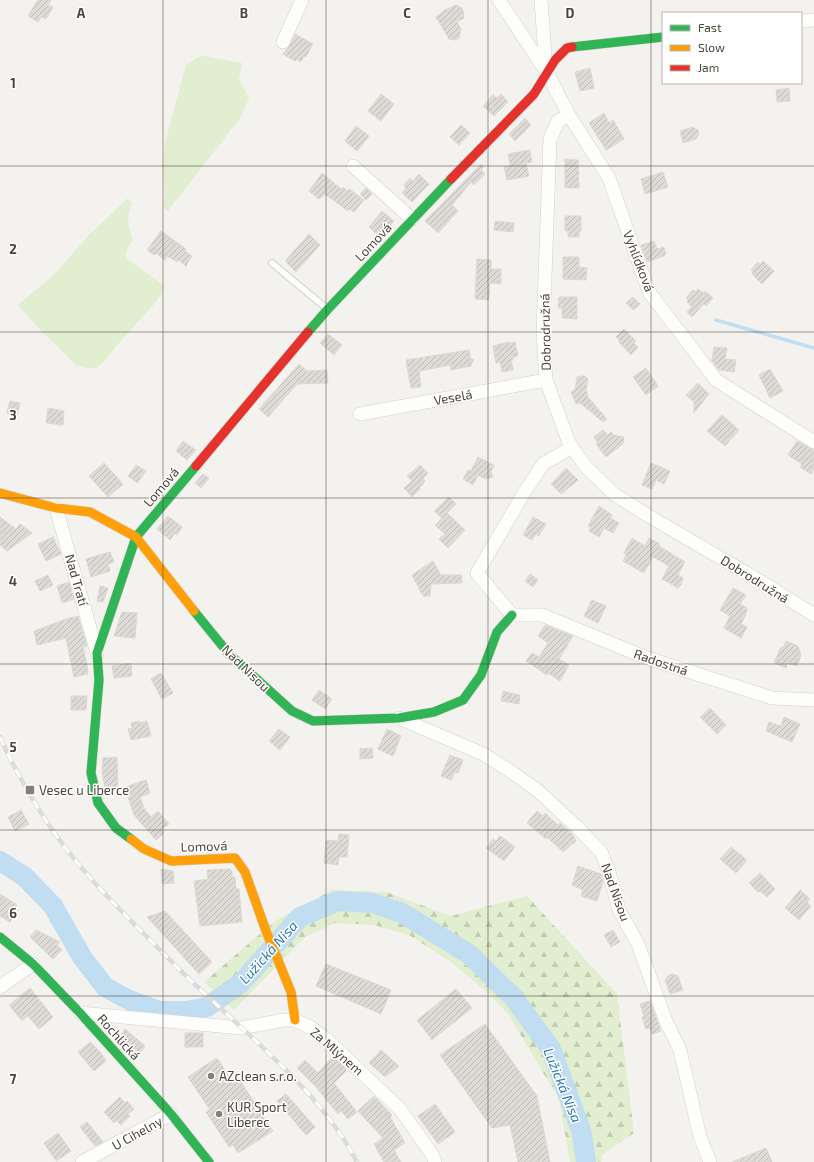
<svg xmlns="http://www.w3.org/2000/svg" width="814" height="1162" font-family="'Exo 2',sans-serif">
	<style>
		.green { fill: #e1eecf }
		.forest { fill: url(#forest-firs) }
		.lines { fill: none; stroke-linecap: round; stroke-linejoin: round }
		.stream { stroke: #c0ddf1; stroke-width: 3.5 }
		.river { stroke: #c0ddf1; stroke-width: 20 }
		.building { fill: url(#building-hatch); stroke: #dcd9d4 }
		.lane-casing { stroke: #d2d0cb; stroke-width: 8 }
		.street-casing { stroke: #d2d0cb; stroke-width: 14 }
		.fast-casing { stroke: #d3cfc5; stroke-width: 10 }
		.slow-casing { stroke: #d3cfc5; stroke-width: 10 }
		.jam-casing { stroke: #d3cfc5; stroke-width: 10 }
		.lane { stroke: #fdfdfc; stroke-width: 6 }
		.street { stroke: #fdfdfc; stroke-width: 13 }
		.fast { stroke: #30b455; stroke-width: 9 }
		.slow { stroke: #ff9f0a; stroke-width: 9 }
		.jam { stroke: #e5322d; stroke-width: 9 }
		.rail-casing { stroke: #dbdbda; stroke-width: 4.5 }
		.rail { stroke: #fff; stroke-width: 3; stroke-dasharray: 9; stroke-linecap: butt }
		.grid { fill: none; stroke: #4b4439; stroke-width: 1; stroke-opacity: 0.55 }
		.poi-dot { fill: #868178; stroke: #fff; stroke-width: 1.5 }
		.labels { text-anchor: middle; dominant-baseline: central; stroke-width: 3; stroke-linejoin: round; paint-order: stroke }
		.street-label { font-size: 13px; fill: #4b4439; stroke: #fff }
		.poi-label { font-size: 13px; fill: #4b4439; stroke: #fff; text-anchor: start }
		.water-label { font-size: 14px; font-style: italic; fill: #2e7ab2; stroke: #fff }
		.grid-label { font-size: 13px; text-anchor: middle; font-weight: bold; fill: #4b4439; stroke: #fff; stroke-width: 3; stroke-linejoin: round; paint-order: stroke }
	</style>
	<defs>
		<pattern id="forest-firs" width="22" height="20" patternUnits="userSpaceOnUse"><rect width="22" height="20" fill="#e1eecf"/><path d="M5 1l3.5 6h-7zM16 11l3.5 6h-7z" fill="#c3cdb2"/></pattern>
		<pattern id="building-hatch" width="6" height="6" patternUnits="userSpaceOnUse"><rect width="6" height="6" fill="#dedbd6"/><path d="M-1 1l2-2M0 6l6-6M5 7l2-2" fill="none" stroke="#c0bdb8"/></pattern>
	</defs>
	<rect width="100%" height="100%" fill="#f4f2ee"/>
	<path class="green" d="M204,56L242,63L239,80L249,97V98L241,117L168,211L163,206L165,199L163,167L165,143L186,65L198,57Z
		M128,198L132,203C126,218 128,226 133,240L128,247L125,258L154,278L164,286L161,295L155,303L117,345L108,357L98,367L88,369L76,365L37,327L18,305L53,276L89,235Z"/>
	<path class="forest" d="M332,890L386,892L451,916L527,896L617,994L634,1133L602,1155L601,1162H570L559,1099L508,1014L489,994L451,962L409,935L374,925L335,923L305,937L234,1010L204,982L275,921Z"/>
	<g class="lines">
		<path class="stream" d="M716,320L814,348"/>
		<path class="river" d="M0,861L25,877L53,906L82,957L105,987L129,1000L159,1011H187L207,1007L241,983L300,917L338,901L373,903L402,913L469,954L513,997L551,1049L581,1130L586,1162"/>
	</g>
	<path class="building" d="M38,0H51L48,5L53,7L46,19L41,17L38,22L28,16Z
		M456,5L462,8L463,11L464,18L457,22L461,29L459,38L455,40L449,39L436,17L445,10Z
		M295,34L313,44L306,57L304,56L301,62L296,59L295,61L283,54L290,45Z
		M590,68L594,88L580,91L575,72Z
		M789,88L790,101L777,102L776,90Z
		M381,94L394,104L381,121L368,111Z
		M501,94L508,102L494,116L483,106L493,95L497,98Z
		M604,113L609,123L613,120L624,139L606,150L589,123Z
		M525,118L531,125L515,141L509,134Z
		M461,125L470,133L459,145L450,137Z
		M356,126L369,136L357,151L345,141Z
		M693,127L698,130L699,134L696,139L683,143L680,131Z
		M530,150L532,162L526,163L529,176L507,180L504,167L510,166L508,154Z
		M565,159L578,160L579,188H565Z
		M481,164L484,167L481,170L485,174L474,185L471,182L452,205L458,211L438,233L425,221Z
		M663,172L668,187L645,194L641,179Z
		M322,173L341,189L343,187L347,191L349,189L364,200L354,212L349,209L348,211L325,194L319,199L309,191Z
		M419,174L429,184L412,202L402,193L406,188L404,185L410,178L413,181Z
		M366,188L372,194L366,200L360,194Z
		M382,211L394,221L380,237L369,227Z
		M565,216H581V231H579V237H568V231H565Z
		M495,221L514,223L513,232L494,230Z
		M161,231L186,249L185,251L192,256L186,266L178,260L177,262L167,256L165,260L156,253L154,255L147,250Z
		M309,234L320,245L296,272L285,261Z
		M654,241L657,249L664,247L666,255L647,262L641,245Z
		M563,257H579V267L587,268L586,280L563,279Z
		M477,259L491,260V269H501V284L490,283L489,300L475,299Z
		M763,261L774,271L762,284L752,274L753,272L751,270L758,262L760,265Z
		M698,289L703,293L705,291L713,298L706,306L704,304L692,317L687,312L692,306L687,302L688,300L686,298L693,290L696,292Z
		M559,297H577V319L562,318V308H558Z
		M633,297L640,304L633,310L626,303Z
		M624,329L636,341L634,343L638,347L631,355L619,342L620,341L616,337Z
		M328,334L342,345L334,355L320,343Z
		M508,342V343L515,342L518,356L513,357V360H511L513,370L502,372L500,362L496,363L493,346Z
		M714,347L727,348L725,359L736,360L734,372L719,370L712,361Z
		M469,350L470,358L474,360L471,364V366L451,370V365L419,371L421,387L411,388L406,360Z
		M299,364L307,371L327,370L328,383L297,384L268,417L259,409Z
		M646,368L658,386L646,395L633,377Z
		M770,369L783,391L770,398L759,375Z
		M581,376H585L588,379L586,390L588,397L607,419L603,422L580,403L576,404L571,392L575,390L577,377Z
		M698,383L709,394L694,413V402L686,395Z
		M10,401L20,403L17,415L7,413Z
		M48,408L64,411L63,425L46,423Z
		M722,415L739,430L725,446L707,431Z
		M603,430L608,435L611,432L614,435L624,437L623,444L606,457L596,444L598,443L594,437Z
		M183,441L196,450L187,460L176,451Z
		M797,441L814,450V469L811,474L800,467L802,464L788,455Z
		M478,457L494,465L491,472L493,477L485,479L478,475L473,485L463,479L468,470L471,471Z
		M104,463L123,484L108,497L89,476Z
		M651,463L670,471L664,484L656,480L652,489L642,485Z
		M136,465L146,471L137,483L128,476Z
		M420,465L428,473L423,478L425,481L419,488L420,489L412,497L404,488L412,481L407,476Z
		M566,468L578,480L561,494L551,484Z
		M203,474L209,478L201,488L195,483Z
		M449,497L456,504L447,513L465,530L448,548L439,539L445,534L435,525L442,518L434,511Z
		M599,506L612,515L610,518L619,523L613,533L604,528L599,537L589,531L591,527L588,526Z
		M168,516L182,527L177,535L175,533L170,540L157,529Z
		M0,517L16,529L20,524L32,533L7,551L0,545Z
		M533,517L546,524L539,536L536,534L532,540L523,535Z
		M53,537L61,554L46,561L38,544Z
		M632,538L645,546L649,538L660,544L659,546L685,562L678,575L683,578L681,585L678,588L662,579L669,566L653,557L644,573L623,561L626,555L624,553Z
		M110,552L114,562L108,564L110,571L91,577L86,559Z
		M433,561L441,575H461L462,583L431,584L430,596H423L412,575Z
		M530,574L538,580L533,587L525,581Z
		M48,575L53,585L40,591L35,581Z
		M69,582L74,599L62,603L57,586Z
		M100,586L108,588L103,602L97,601Z
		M733,588L746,595L740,604L747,608L746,614L741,624L747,627L741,638L724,628L730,616L720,610Z
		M592,600L606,606L598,623L584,616Z
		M122,612L137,613L135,638L114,636Z
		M78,616L87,646L83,647L87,664L88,674L74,677L66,638L37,645L34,631L66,619Z
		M545,625L573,636L559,659L569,665L560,681L548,673L547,675L526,661L532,653L539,657L548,643L538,636Z
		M786,641L798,646L801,655L797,666L787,663L786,668L774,663L781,647L783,648Z
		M131,663L132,676L114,678L112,666Z
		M161,673L173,693L162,699L151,679Z
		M319,690L332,699L325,709L312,700Z
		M503,691L520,695L519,704L501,701Z
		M71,696H87L86,710H71Z
		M710,708L726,725L717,734L700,717Z
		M784,717L800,724L792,742L766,731L769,722L781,726Z
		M139,721L140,723L147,721L151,736L131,740L128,729L132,728L131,723Z
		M279,729L290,737L280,750L269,741Z
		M387,729L401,736L393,756L378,749Z
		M372,748L373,758L360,759V749Z
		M450,755L463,760L458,773L455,772L451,780L441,776Z
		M117,757L118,788H105L102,772L103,758Z
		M146,780L150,793L140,797L144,808L151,817L158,811L169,824L161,830L164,833L156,840L134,815L125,787Z
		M21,810L29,824L15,831L8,817Z
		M537,811L543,816L545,813L558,825L560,823L573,835L576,841L563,852L547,837L546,839L527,823Z
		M339,834L349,835L347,857H339L338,865L324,863L326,840L338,841Z
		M500,836L515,847L504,861L486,848L493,839L496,841Z
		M731,847L747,860L736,873L720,859Z
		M578,866L601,874L603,882L597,901L581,896L583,890L572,885Z
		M161,869L173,871L174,883L162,884Z
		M230,869L232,872V877H235L236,889H239L242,922L200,926L194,881L208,879L207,870Z
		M760,873L775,889L767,897L760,891L758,892L749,883Z
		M800,890L810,899L807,902L811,906L799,920L785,908Z
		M0,894L17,905L15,908L18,910L10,922L0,916Z
		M165,911L212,962L199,974L147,917Z
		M36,930L60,942L57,945L62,950L53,959L30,937Z
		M613,930L620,942L611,947L604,935Z
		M326,964L391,990L381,1014L316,986Z
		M672,974L678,976L683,990L670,994L665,980L669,975Z
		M30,988L53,1017L39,1029L28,1016L22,1021L9,1005Z
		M456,989L472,1008L432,1040L417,1020Z
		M650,1001L661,1031L652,1034L650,1028L646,1029L642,1017L644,1016L640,1004Z
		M485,1024L537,1096L550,1162H518L510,1125L492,1128L440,1055Z
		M125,1029L145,1046L139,1054L119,1037Z
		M185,1033H203V1047H185Z
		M90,1042L101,1053L106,1061L94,1071L78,1052Z
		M381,1050L399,1066L385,1077L369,1063Z
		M333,1056L347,1070L334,1083L357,1112L348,1119L341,1111L338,1114L316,1087L297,1068L305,1060L318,1073Z
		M215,1059H218L233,1083L239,1079L273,1131L238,1153L233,1145L229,1147L206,1112L210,1110L188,1077Z
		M286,1094L315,1127L306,1135L277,1101Z
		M374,1096L392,1115L390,1117L405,1143L394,1150L401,1162H384L374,1144L383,1138L358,1111Z
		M120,1097L125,1103L127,1101L134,1109L128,1114L130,1116L121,1125L116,1120L114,1123L104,1112Z
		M435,1104L455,1132L438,1144L418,1116Z
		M87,1122L103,1142L95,1146L80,1127Z
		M58,1133L71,1151L56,1161L44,1143Z
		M766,1148L772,1162H732Z"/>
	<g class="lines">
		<g class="lane-casing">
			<path id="lane" d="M272,263L326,308"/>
		</g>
		<g class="street-casing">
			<path id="street" d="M499,0L547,73L569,115L609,178L649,292L716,380L814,442
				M541,0L546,70
				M801,21L814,20
				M283,42L302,0
				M569,115L558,121L550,139L543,332L546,380L569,443L586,467L614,494L647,515L760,581L814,615
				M353,166L412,219
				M360,414L546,380
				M572,447L543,464L524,493L477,573L512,615H542L647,658L772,698L814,700
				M56,508L97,653
				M399,718L483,754L510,771L537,790L576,826L601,852L608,869L619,910L638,944L665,1019L680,1050L700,1137L710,1162
				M0,987L33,964
				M80,1013L241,1028L284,1020H295L310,1027L325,1038L400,1109L433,1156L435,1162
				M82,1162L171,1114"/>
		</g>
		<g class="fast-casing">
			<path id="fast" d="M572,47L663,37
				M308,332L328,309L451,179
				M194,611L229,654L292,711L313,721L399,718L434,712L463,700L481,675L497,632L512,615
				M131,839L116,828L98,803L91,773L99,680L97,653L136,537L196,466
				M0,937L33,964L80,1013L171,1114L209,1162"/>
		</g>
		<g class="slow-casing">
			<path id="slow" d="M0,493L56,508L90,512L136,537L194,611
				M131,839L144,849L171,861L235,858L245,872L266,931L291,992L295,1020"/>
		</g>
		<g class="jam-casing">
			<path id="jam" d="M451,179L534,94L555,60L567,48L572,47
				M196,466L308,332"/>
		</g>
		<use href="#lane" class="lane"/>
		<use href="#street" class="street"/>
		<use href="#fast" class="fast"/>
		<use href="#slow" class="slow"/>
		<use href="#jam" class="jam"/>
		<g class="rail-casing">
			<path id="rail" d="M0,737C13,766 28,793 45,819C74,864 112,902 150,940C171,961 192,983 215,1003C266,1051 324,1099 357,1162"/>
		</g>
		<use href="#rail" class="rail"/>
	</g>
	<path class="grid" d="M163,0V1162M326,0V1162M488,0V1162M651,0V1162M0,166H814M0,332H814M0,498H814M0,664H814M0,830H814M0,996H814"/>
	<g class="poi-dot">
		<rect x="25" y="785" width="10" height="10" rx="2"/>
		<circle cx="211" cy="1076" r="4"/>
		<circle cx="219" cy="1114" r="4"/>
	</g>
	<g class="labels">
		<g class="street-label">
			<text transform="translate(373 242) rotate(-47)">Lomová</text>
			<text transform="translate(639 261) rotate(69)">Vyhlídková</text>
			<text transform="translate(545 332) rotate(-91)">Dobrodružná</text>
			<text transform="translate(453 397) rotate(-10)">Veselá</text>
			<text transform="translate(161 487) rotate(-50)">Lomová</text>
			<text transform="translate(755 579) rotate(32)">Dobrodružná</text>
			<text transform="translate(77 580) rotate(74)">Nad Tratí</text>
			<text transform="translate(661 662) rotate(19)">Radostná</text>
			<text transform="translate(246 668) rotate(44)">Nad Nisou</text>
			<text transform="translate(204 846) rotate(-2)">Lomová</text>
			<text transform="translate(616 892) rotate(70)">Nad Nisou</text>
			<text transform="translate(119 1037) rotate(48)">Rochlická</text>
			<text transform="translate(337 1051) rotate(41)">Za Mlýnem</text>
			<text transform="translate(137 1133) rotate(-29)">U Cihelny</text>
		</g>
		<g class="poi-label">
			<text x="39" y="790">Vesec u Liberce</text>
			<text x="219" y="1076">AZclean s.r.o.</text>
			<text x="227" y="1107">KUR Sport<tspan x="227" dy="15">Liberec</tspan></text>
		</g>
		<g class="water-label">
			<text transform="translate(268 952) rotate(-48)">Lužická Nisa</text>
			<text transform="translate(563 1085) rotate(68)">Lužická Nisa</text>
		</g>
	</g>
	<g class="grid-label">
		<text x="81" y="18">A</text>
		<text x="244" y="18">B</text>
		<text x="407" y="18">C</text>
		<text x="570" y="18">D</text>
		<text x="13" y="88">1</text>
		<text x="13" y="254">2</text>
		<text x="13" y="420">3</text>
		<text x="13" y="586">4</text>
		<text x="13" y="752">5</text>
		<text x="13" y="918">6</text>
		<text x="13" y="1084">7</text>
	</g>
	<rect x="662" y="12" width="140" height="72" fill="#ffffff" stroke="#b7b4b0"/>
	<rect x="670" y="25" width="20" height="6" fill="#30b455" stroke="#b7b4b0"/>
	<text x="698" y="32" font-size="12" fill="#4b4439">Fast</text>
	<rect x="670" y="45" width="20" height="6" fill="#ff9f0a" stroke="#b7b4b0"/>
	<text x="698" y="52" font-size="12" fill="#4b4439">Slow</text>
	<rect x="670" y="65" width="20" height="6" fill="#e5322d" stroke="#b7b4b0"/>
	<text x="698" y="72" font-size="12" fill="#4b4439">Jam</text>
</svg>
